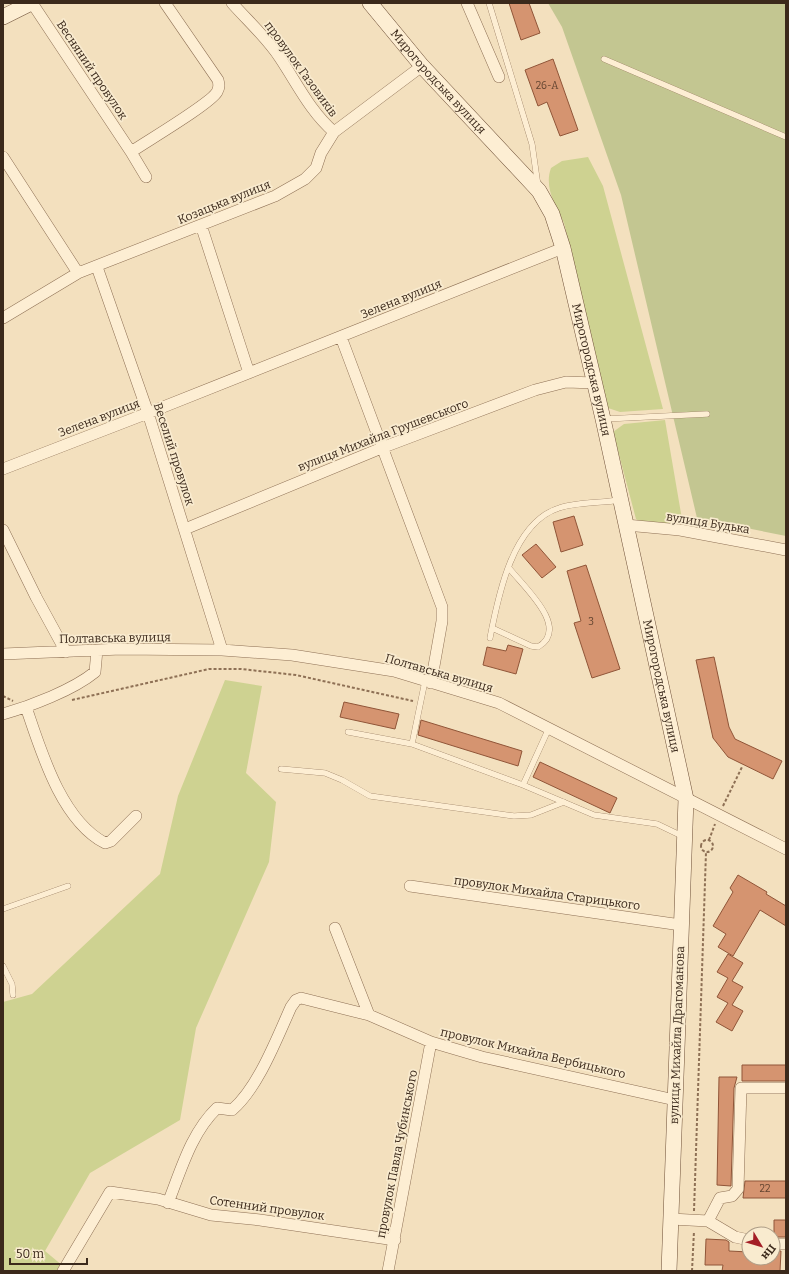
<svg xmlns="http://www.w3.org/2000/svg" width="789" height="1274" font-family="Bitter,serif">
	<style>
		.green { fill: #ced291 }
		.cemetery { fill: #c3c691 }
		.building { fill: #d59470; stroke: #905538 }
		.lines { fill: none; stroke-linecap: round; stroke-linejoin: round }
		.lane-casing { stroke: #8e7055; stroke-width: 6 }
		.street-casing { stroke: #8e7055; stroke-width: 12 }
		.secondary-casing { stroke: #6f5038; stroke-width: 16 }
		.path { stroke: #8e7055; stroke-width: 2; stroke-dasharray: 3 2; stroke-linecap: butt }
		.lane { stroke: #fdeed3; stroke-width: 5.5 }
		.street { stroke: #fdeed3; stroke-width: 11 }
		.secondary { stroke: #fdeed3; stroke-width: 15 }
		.labels { text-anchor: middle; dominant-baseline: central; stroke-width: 3.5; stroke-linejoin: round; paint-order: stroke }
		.number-label { font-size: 10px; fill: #624430 }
		.street-label { font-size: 12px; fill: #3b291b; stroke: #f9ebcf }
	</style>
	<rect width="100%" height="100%" fill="#f3e0be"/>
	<path class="green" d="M588,157L603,186L663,409L620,412L608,408L564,223C555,205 544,187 551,168L562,161Z
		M665,420L683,525L641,523L636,519L613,432L624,424Z
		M225,680L262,686L246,773L276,802L269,862L196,1028L180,1120L90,1173L45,1251L69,1271H3V1002L32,994L160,874L178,796Z"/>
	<path class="cemetery" d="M548,3H786V536L697,518L621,195L562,27Z"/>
	<path class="building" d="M509,3H529L540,33L521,40Z
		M553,59L578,130L560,136L547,102L538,106L525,70Z
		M574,516L583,545L561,552L553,522Z
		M536,544L556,567L542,578L522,555Z
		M586,565L620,669L592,678L574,623L581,621L567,571Z
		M508,645L523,649L516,674L483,665L487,647L506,651Z
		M714,657L729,727L735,739L782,761L773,779L728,757L713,738L696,660Z
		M344,702L399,714L395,729L340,717Z
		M421,720L522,751L518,766L418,735Z
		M540,762L617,798L610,813L533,777Z
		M738,875L767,892L766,894L786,906V926L760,910L733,956L718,947L726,934L713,926L733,892L730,888Z
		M728,954L743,963L732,981L743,987L732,1005L743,1011L732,1031L716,1022L728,1003L717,997L728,978L717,972Z
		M742,1065H786V1081H742Z
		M719,1077H737L734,1088L731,1186L717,1185Z
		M745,1181H786V1198H743Z
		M774,1220H786V1237H774Z
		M706,1239L726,1240L729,1242V1251L749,1252V1258H773L774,1251H781L780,1271H722L723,1265H705Z"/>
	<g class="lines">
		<g class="lane-casing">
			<path id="lane" d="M489,3L532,144L538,186
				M604,59L786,137
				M604,419L707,414
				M492,628L531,646L538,647C571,628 523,586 509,568
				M490,638C498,597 512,523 559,508C576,502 601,503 620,500
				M425,681L412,744L523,785
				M549,728L523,785L594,815L657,824L682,836
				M348,732L412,744
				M281,769L325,773L342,780L370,796L514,816L531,815L564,802
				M3,909L68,886
				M3,966L12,984L13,995"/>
		</g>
		<g class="street-casing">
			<path id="street" d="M32,3L131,152C147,141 210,104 217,92C220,87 219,84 218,80L165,3
				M232,3C248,21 267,38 280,58C298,85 310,111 334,132
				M467,3L499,77
				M131,152L146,177
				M3,157L78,273
				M201,225L249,373
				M97,267L148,413L222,650
				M3,318L78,273L275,196L305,179L316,168L321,153L334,132L422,66
				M341,337L442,607V621L431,683
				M3,469L148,413L563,248
				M626,525L680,530L786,550
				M185,529L384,447L535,390L566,382L595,383
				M3,530L36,597L66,652
				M3,654L121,649L222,650L292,655L394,671L499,703L786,849
				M26,707C41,751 61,820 105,843L111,841L136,816
				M3,714C31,706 73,690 95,672L97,650
				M410,886L681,925
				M335,928L369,1015
				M168,1203C181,1170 191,1133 217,1108L232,1110C258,1088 277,1038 291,1007L296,1000L301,998L369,1015L431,1042L482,1057L675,1100
				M671,1219L708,1221L720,1198L732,1196L738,1189L741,1088H786
				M708,1221L735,1237L749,1240
				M773,1244H786
				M63,1271L110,1192L158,1199L211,1215L260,1220L395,1240
				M388,1271L431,1042"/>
		</g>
		<g class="secondary-casing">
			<g id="secondary">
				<path id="s1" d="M370,3L422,66L539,191L552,214L563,248L603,419L686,799L669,1271"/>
				<path d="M3,17L31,3"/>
			</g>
		</g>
		<path class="path" d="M3,696L13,701
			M72,700L209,669H241L296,675L413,701
			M723,806L742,767
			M701 846a6 6 0 1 1 12 0a6 6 0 1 1-12 0Z
			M709,840L715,824
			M694,1211L706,852
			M692,1271L694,1231"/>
		<use href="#lane" class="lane"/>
		<use href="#street" class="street"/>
		<use href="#secondary" class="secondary"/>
	</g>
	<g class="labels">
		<g class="number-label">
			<text x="547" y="86">26-А</text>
			<text x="591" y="622">3</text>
			<text x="765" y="1189">22</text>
		</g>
		<g class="street-label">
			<text transform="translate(301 69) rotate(54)">провулок Газовиків</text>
			<text transform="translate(92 70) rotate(56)">Весняний провулок</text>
			<text stroke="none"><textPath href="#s1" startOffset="104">Мирогородська вулиця</textPath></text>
			<text transform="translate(224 202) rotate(-22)">Козацька вулиця</text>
			<text transform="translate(401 299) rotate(-22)">Зелена вулиця</text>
			<text stroke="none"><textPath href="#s1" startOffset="440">Мирогородська вулиця</textPath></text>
			<text transform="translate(99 418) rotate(-21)">Зелена вулиця</text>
			<text transform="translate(383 435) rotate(-21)">вулиця Михайла Грушевського</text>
			<text transform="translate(174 454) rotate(72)">Веселий провулок</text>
			<text transform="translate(708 523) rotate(9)">вулиця Будька</text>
			<text transform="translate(115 638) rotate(-1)">Полтавська вулиця</text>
			<text transform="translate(439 673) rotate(16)">Полтавська вулиця</text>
			<text stroke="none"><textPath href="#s1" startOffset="764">Мирогородська вулиця</textPath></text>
			<text transform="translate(547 893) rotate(8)">провулок Михайла Старицького</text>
			<text transform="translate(677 1035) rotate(-88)">вулиця Михайла Драгоманова</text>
			<text transform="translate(533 1053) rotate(13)">провулок Михайла Вербицького</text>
			<text transform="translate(397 1154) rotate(-79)">провулок Павла Чубинського</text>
			<text transform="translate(267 1208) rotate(8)">Сотенний провулок</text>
		</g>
	</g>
	<rect width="789" height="1274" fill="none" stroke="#3b291b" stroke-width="8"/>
	<g transform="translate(761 1246) rotate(128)"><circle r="19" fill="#f9ebcf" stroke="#ad9d87"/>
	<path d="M0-3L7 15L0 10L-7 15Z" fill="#a41e26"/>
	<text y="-6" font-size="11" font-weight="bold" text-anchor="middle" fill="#3b291b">Пн</text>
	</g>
	<path d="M10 1258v6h77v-6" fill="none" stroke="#3b291b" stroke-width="2"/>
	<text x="16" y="1258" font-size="12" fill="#3b291b" stroke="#f9ebcf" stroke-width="3" paint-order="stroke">50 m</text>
</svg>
